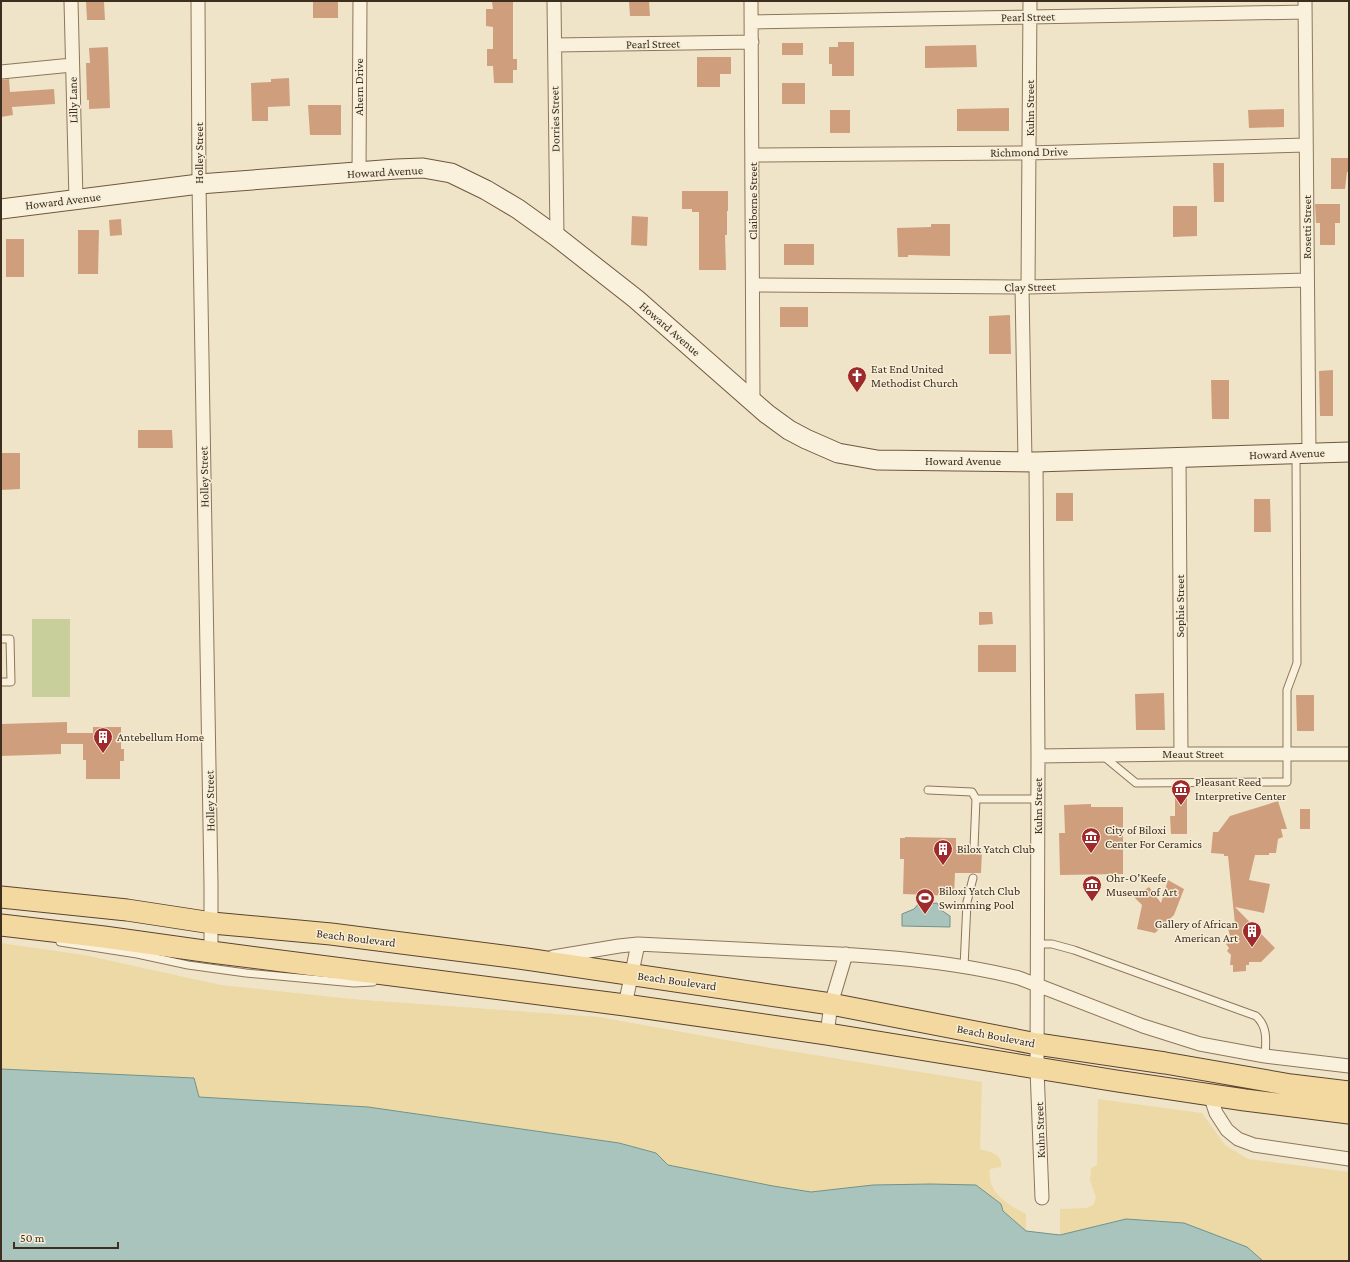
<svg xmlns="http://www.w3.org/2000/svg" width="1350" height="1262" font-family="'Crimson Pro',serif">
	<style>
		.green { fill: #c9cf9b }
		.sand { fill: #ecd9a5 }
		.water { fill: #a9c4bc; stroke: #6f938a }
		.building { fill: #cf9f7d }
		.lines { fill: none; stroke-linecap: round; stroke-linejoin: round }
		.service-casing { stroke: #8d765c; stroke-width: 9 }
		.minor-casing { stroke: #8d765c; stroke-width: 15 }
		.secondary-casing { stroke: #6f573f; stroke-width: 21 }
		.primary-casing { stroke: #5b4430; stroke-width: 23 }
		.service { stroke: #faf1dc; stroke-width: 7 }
		.minor { stroke: #faf1dc; stroke-width: 13 }
		.secondary { stroke: #faf1dc; stroke-width: 19 }
		.primary { stroke: #f3d9a0; stroke-width: 21 }
		.labels { text-anchor: middle; dominant-baseline: central; stroke-width: 3; stroke-linejoin: round; paint-order: stroke }
		.street-label { font-size: 12px; fill: #3d2e20; stroke: #f7eed8 }
		.poi-label { font-size: 12px; fill: #3d2e20; stroke: #f7eed8; text-anchor: start }
	</style>
	<rect width="100%" height="100%" fill="#f0e4c8"/>
	<path class="green" d="M32,619H70V697H32Z"/>
	<path class="sand" d="M1,943L84,955L221,985L351,999L599,1017L765,1047L982,1082L980,1149C991,1153 1002,1153 1001,1167L990,1169C986,1192 1008,1205 1026,1214V1231L1003,1211L931,1184L873,1185L811,1192L773,1186L667,1165L656,1153L619,1143L368,1107L199,1097L194,1078L1,1069Z
		M1098,1099L1202,1113L1225,1145L1248,1159L1349,1172V1261H1263L1247,1247L1184,1223L1126,1219L1060,1235V1209L1086,1208L1093,1205L1096,1198L1090,1180L1091,1168L1097,1165Z"/>
	<path class="water" d="M920,902L929,904L937,903L941,910L950,916V927L902,926V914L914,909Z
		M1,1069L194,1078L199,1097L368,1107L619,1143L656,1153L668,1165L773,1186L811,1192L873,1185L931,1184L976,1185L1001,1204L1003,1211L1026,1231L1060,1235L1126,1219L1184,1223L1247,1247L1263,1261H1Z"/>
	<path class="building" d="M313,1H338V18H313Z
		M513,1V59H517V70H513V83H494L493,66H487V49H493V27L486,26V9H493L492,2Z
		M629,1H649L650,16H630Z
		M86,2H104L105,20H87Z
		M838,42H854V76H832V64H829V47H838Z
		M782,43H803V55H782Z
		M976,45L977,67L925,68V46Z
		M108,47L110,108L89,109V100H87L86,63H90L89,48Z
		M697,57H731V74H720V87H697Z
		M289,78L290,106L268,107V121H252L251,83L271,82V79Z
		M9,79L10,92L54,89L55,104L12,107L13,115L1,117V80Z
		M782,83H805V104H782Z
		M308,105H341V135H310Z
		M1009,108V131H957V109Z
		M1284,109V127L1249,128L1248,110Z
		M830,110H850V133H830Z
		M1331,158H1348V172H1347L1345,189H1331Z
		M1213,163H1224V202H1214Z
		M682,191H728V211H727V235H725L726,270H699V212H692V209H682Z
		M1315,204H1340V223H1335V245H1320V223H1316Z
		M1173,206H1197V236L1173,237Z
		M632,216L648,217L647,246L631,245Z
		M121,219L122,235L110,236L109,220Z
		M931,224H950V256L908,255V257H898L897,228L931,227Z
		M78,230H99L98,274H78Z
		M6,239H24V277H6Z
		M784,244H814V265H784Z
		M780,307H808V327H780Z
		M1010,315L1011,354H989V316Z
		M1333,370V416H1320L1319,371Z
		M1211,380H1229V419H1212Z
		M138,430H172L173,448H138Z
		M1,453H20V489L1,490Z
		M1056,493H1073V521H1056Z
		M1254,499H1270L1271,532H1254Z
		M979,612H992L993,624L979,625Z
		M978,645H1016V672H978Z
		M1164,693L1165,730H1136L1135,694Z
		M1296,695H1314V731H1297Z
		M67,722V733H93V727H121V749H124V761H120V779H86V760H83V744H61V754L1,756V724Z
		M1175,796H1187V834H1171L1170,816H1175Z
		M1278,801L1287,829H1281L1283,837L1278,839L1276,853H1269V855H1255L1249,880L1270,884L1264,913L1235,907L1275,948L1261,962H1249V965H1246V971L1233,972V965H1230L1231,955L1227,951L1229,948L1226,944L1231,940L1227,924H1235L1228,856H1224V854L1211,853L1213,832H1218L1230,816Z
		M1091,804V807H1123V874L1060,875L1059,833H1065L1064,805Z
		M1300,809H1310V829H1300Z
		M905,837L956,838V850H970L974,853L978,851H982L981,873H955L954,896L903,894L904,859H900V838H905Z
		M1168,880L1184,889L1174,915L1155,933L1137,929L1142,905L1134,897L1149,887L1161,903Z"/>
	<g class="lines">
		<g class="service-casing">
			<path id="service" d="M1,639H10L11,682H1
				M1102,755L1136,783L1287,782V690L1297,663L1296,454
				M928,790L972,792L976,799
				M974,848L976,799H1038
				M60,942L137,954L188,965L246,973L354,983L373,982
				M1038,944H1052L1074,950L1256,1016C1268,1027 1266,1041 1265,1056
				M964,967L967,902L973,878"/>
		</g>
		<g class="minor-casing">
			<path id="minor" d="M71,1L76,200
				M198,1L199,184L211,884V952
				M554,1L557,237
				M751,1L753,402
				M1305,1L1309,454
				M751,22L1305,12
				M555,45L752,42
				M1,72L72,65
				M752,155L1029,153L1306,145
				M359,173L360,1
				M753,285L1028,287L1307,280
				M1022,287L1025,462
				M1028,287L1030,1
				M1179,457L1181,754
				M1036,462L1038,756L1037,1069L1042,1198
				M1038,756L1181,754H1349
				M553,957L619,946L638,944C691,947 744,949 796,952C870,955 948,960 1019,978L1143,1026L1200,1044L1265,1056L1349,1066
				M625,1005L638,944
				M827,1034L831,1004L846,954
				M1210,1095L1216,1113L1227,1130L1238,1139L1254,1145L1349,1159"/>
		</g>
		<g class="secondary-casing">
			<path id="secondary" d="M1,209L199,184L396,169L423,168L451,173L486,190L518,209L557,237L636,299L767,414L789,430L806,439L838,453L877,460L1036,462L1349,452"/>
		</g>
		<g class="primary-casing">
			<path id="primary" d="M1,897L127,910L212,923L331,934L526,959L831,1004L1037,1044L1165,1063L1291,1085L1349,1092
				M1,925L104,937L211,952L625,1005L827,1034L1117,1081L1245,1100L1349,1113"/>
		</g>
		<use href="#service" class="service"/>
		<use href="#minor" class="minor"/>
		<use href="#secondary" class="secondary"/>
		<use href="#primary" class="primary"/>
	</g>
	<defs>
		<g id="church-pin" transform="scale(1)"><path d="M0 17L-7.5 6A9.5 9.5 0 1 1 7.5 6Z" fill="#9e2a2b" stroke="#f7eed8"/><path d="M-1.2-6h2.4v3.5h3.3v2.4h-3.3V6h-2.4V-.1h-3.3v-2.4h3.3Z" fill="#fff"/></g>
		<g id="building-pin" transform="scale(1)"><path d="M0 17L-7.5 6A9.5 9.5 0 1 1 7.5 6Z" fill="#9e2a2b" stroke="#f7eed8"/><path d="M-4-6H4V6H1V3H-1V6H-4ZM-2.5-4.3h1.7v1.8h-1.7ZM.8-4.3h1.7v1.8H.8ZM-2.5-1h1.7V.8h-1.7ZM.8-1h1.7V.8H.8Z" fill="#fff"/></g>
		<g id="museum-pin" transform="scale(1)"><path d="M0 17L-7.5 6A9.5 9.5 0 1 1 7.5 6Z" fill="#9e2a2b" stroke="#f7eed8"/><path d="M0-6L6-3V-2H-6V-3ZM-5-1h2V3h-2ZM-1-1h2V3h-2ZM3-1h2V3H3ZM-6 4H6V6H-6Z" fill="#fff"/></g>
		<g id="stadium-pin" transform="scale(1)"><path d="M0 17L-7.5 6A9.5 9.5 0 1 1 7.5 6Z" fill="#9e2a2b" stroke="#f7eed8"/><path d="M0-5a6.5 5 0 1 0 0 10a6.5 5 0 1 0 0-10ZM-3.5-1.8h7v3.6h-7Z" fill="#fff"/></g>
	</defs>
	<g fill-rule="evenodd">
		<use href="#church-pin" x="857" y="376"/>
		<use href="#building-pin" x="103" y="737"/>
		<use href="#museum-pin" x="1181" y="789"/>
		<use href="#museum-pin" x="1091" y="837"/>
		<use href="#building-pin" x="943" y="849"/>
		<use href="#museum-pin" x="1092" y="885"/>
		<use href="#stadium-pin" x="925" y="898"/>
		<use href="#building-pin" x="1252" y="931"/>
	</g>
	<g class="labels">
		<g class="street-label">
			<text transform="translate(1028 17) rotate(-1)">Pearl Street</text>
			<text transform="translate(653 44) rotate(-1)">Pearl Street</text>
			<text transform="translate(359 87) rotate(-90)">Ahern Drive</text>
			<text transform="translate(73 100) rotate(-91)">Lilly Lane</text>
			<text transform="translate(1030 108) rotate(-90)">Kuhn Street</text>
			<text transform="translate(555 119) rotate(-91)">Dorries Street</text>
			<text transform="translate(1029 152) rotate(-1)">Richmond Drive</text>
			<text transform="translate(199 153) rotate(-90)">Holley Street</text>
			<text transform="translate(385 172) rotate(-3)">Howard Avenue</text>
			<text transform="translate(63 201) rotate(-7)">Howard Avenue</text>
			<text transform="translate(753 201) rotate(-90)">Claiborne Street</text>
			<text transform="translate(1307 227) rotate(-90)">Rosetti Street</text>
			<text transform="translate(1030 287) rotate(-1)">Clay Street</text>
			<text transform="translate(670 329) rotate(41)">Howard Avenue</text>
			<text transform="translate(1287 454) rotate(-2)">Howard Avenue</text>
			<text x="963" y="461">Howard Avenue</text>
			<text transform="translate(204 477) rotate(-91)">Holley Street</text>
			<text transform="translate(1180 606) rotate(-90)">Sophie Street</text>
			<text x="1193" y="754">Meaut Street</text>
			<text transform="translate(210 801) rotate(-91)">Holley Street</text>
			<text transform="translate(1038 806) rotate(-90)">Kuhn Street</text>
			<text transform="translate(356 938) rotate(7)">Beach Boulevard</text>
			<text transform="translate(677 981) rotate(8)">Beach Boulevard</text>
			<text transform="translate(996 1036) rotate(11)">Beach Boulevard</text>
			<text transform="translate(1040 1130) rotate(-92)">Kuhn Street</text>
		</g>
		<g class="poi-label">
			<text x="871" y="369">Eat End United<tspan x="871" dy="14">Methodist Church</tspan></text>
			<text x="117" y="737">Antebellum Home</text>
			<text x="1195" y="782">Pleasant Reed<tspan x="1195" dy="14">Interpretive Center</tspan></text>
			<text x="1105" y="830">City of Biloxi<tspan x="1105" dy="14">Center For Ceramics</tspan></text>
			<text x="957" y="849">Bilox Yatch Club</text>
			<text x="1106" y="878">Ohr-O’Keefe<tspan x="1106" dy="14">Museum of Art</tspan></text>
			<text x="939" y="891">Biloxi Yatch Club<tspan x="939" dy="14">Swimming Pool</tspan></text>
			<text x="1238" y="924" text-anchor="end">Gallery of African<tspan x="1238" dy="14">American Art</tspan></text>
		</g>
	</g>
	<rect width="1350" height="1262" fill="none" stroke="#3d2e20" stroke-width="4"/>
	<path d="M14 1242v6h104v-6" fill="none" stroke="#3d2e20" stroke-width="2"/>
	<text x="20" y="1242" font-size="12" fill="#3d2e20" stroke="#f7eed8" stroke-width="3" paint-order="stroke">50 m</text>
</svg>
